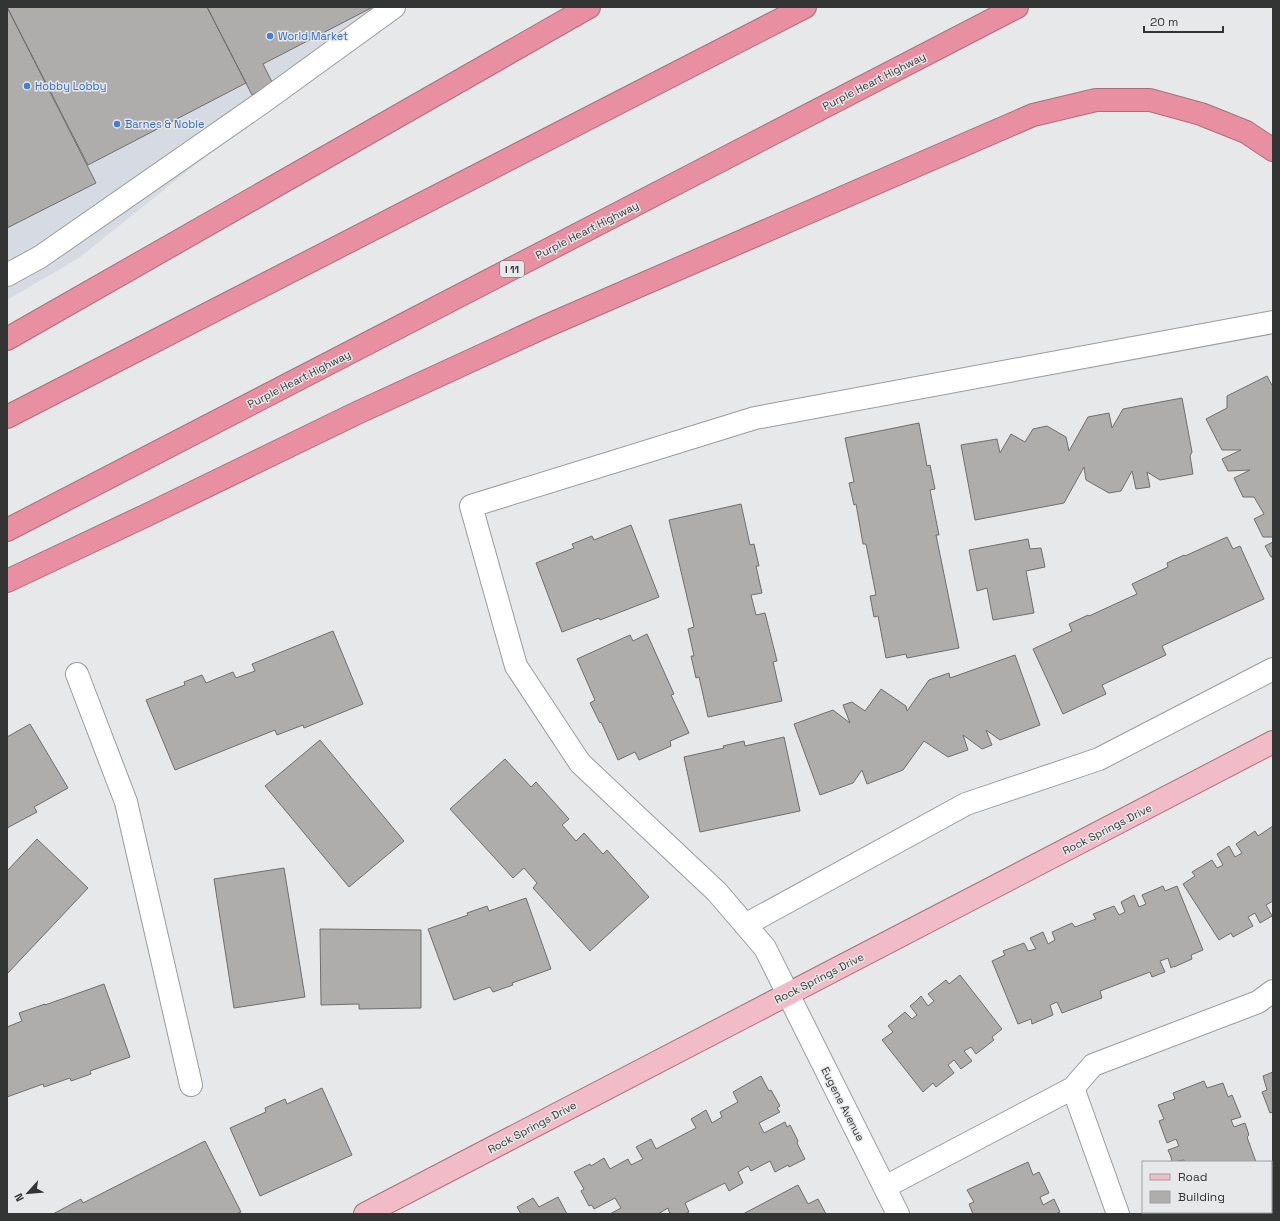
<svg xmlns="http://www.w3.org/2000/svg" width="1280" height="1221" font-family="'Space Grotesk',sans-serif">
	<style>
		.built { fill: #d6dbe3 }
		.building { fill: #aeadac; stroke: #6f6e6d }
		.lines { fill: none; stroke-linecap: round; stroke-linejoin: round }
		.minor-casing { stroke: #9a9b9c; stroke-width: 24 }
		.major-casing { stroke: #a96f7c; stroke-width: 24 }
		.highway-casing { stroke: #a96f7c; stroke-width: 24 }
		.minor { stroke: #fff; stroke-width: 22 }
		.major { stroke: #f1bcc7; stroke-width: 22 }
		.highway { stroke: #e88fa2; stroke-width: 22 }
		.shop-dot { fill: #3f7fe0; stroke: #e7e8e9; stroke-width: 1.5 }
		.labels { text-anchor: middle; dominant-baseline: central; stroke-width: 3; stroke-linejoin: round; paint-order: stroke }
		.shield { fill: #e7e8e9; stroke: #696a6a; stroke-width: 1 }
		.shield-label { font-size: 10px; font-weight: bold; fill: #333434 }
		.shop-label { font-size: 11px; fill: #366cbe; stroke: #e7e8e9; text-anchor: start }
		.street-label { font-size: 11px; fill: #333434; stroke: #e7e8e9 }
	</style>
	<rect width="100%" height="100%" fill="#e7e8e9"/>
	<path class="built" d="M7,7H392L79,258L7,300Z"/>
	<path class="building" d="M7,7L96,183L7,228Z
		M7,7H207L246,83L88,165Z
		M207,7H373L263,64L273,84L252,95Z
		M1267,376L1273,387V537H1263L1254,519L1264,514L1254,497H1243L1234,478L1250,470L1228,471L1222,459L1241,450H1222L1206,419L1227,408V396Z
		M1182,398L1192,452L1190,456L1193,474L1160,480L1147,472L1150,487L1136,489L1132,471L1121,491L1109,493L1086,480L1084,467L1064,503L975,520L961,445L997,439L1000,453L1011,434L1025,442L1033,429L1047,426L1066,437L1069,451L1088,417L1109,413L1112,428L1123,409Z
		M919,423L927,466L930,465L935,489L930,490L939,535H936L959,648L907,658L906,654L886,658L878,616L874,617L870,596L876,595L866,544H863L856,504L854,505L849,483L854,482L845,438Z
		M741,504L750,545L754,544L759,566H756L762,593L751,595L756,615L765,613L777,661L773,662L782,701L708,717L699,677L696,678L691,656H694L688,629L694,627L669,520Z
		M631,525L659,597L600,620L599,618L562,632L536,563L574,548L572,544L592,536L594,540Z
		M1227,537L1233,549L1240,546L1264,599L1162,646L1166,655L1102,685L1106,694L1063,714L1033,649L1072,631L1069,624L1088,615L1089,616L1137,594L1132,584L1168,567L1167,563L1184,555L1185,556Z
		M1028,539L1030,549L1041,548L1045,567L1026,571L1034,613L993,620L987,588L977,591L969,550Z
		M1273,542V557H1271L1265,546Z
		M333,631L363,704L304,728L303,725L277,735L275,730L175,770L146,700L185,685L184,682L202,675L206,683L233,672L236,678L255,671L252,664Z
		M647,634L674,694L671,695L689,733L670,741L671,746L639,760L635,752L618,760L601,722L600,723L590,703L595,700L577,659L630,635L633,641Z
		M1015,655L1040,725L1000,740L986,730L992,745L982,749L963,735L968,750L948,757L924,741L903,770L867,784L862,770L853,783L820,795L794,724L833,710L850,723L843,705L852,702L865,711L881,689L906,706L907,711L929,680L949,673L950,678Z
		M30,724L68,788L34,807L37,812L7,828V737Z
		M784,737L800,811L700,832L684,757L724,748L723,746L744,741L745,746Z
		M320,740L404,841L349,887L265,786Z
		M505,759L531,787L536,782L569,819L562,825L576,841L584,833L603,854L607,850L649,897L590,951L533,888L537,883L524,868L513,878L450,809Z
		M1273,826V901L1266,905L1272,916L1260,923L1255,913L1248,917L1253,926L1233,937L1231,933L1219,940L1183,884L1195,876L1192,872L1212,860L1217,868L1223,865L1217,854L1229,846L1235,857L1242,853L1236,844L1255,831L1258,836Z
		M37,839L88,888L7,974V871Z
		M284,868L305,997L234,1008L214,879Z
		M1163,886L1165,891L1177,886L1203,950L1191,955L1192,959L1174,967V966L1171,968L1168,958L1160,961L1165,972L1152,977L1150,972L1100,991L1102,998L1062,1013L1057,1002L1050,1005L1053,1015L1032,1024L1031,1019L1018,1024L992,961L1005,955L1003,951L1024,943L1028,951L1036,949L1030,938L1043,932L1048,944L1055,940L1052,932L1072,923L1075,927L1096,919L1093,914L1114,906L1119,915L1125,912L1121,902L1134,895L1139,907L1146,904L1142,895Z
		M526,898L551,969L512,983L513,985L493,992L490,987L454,1000L428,929L468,915L467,913L487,906L489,911Z
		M320,929L421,930V1008L359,1009V1004L321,1005Z
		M960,975L1002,1029L992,1037L994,1040L976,1054L971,1047L964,1051L972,1061L961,1069L954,1060L948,1065L954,1073L936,1087L933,1083L923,1092L882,1040L893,1032L888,1026L905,1012L912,1019L917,1015L910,1006L916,1001L921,996L928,1006L934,1001L928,994L946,980L949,984Z
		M104,984L130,1057L90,1071L91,1074L71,1081L70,1078L44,1087L43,1084L7,1097V1027L22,1021L19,1013L45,1004V1005Z
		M1273,1072V1112L1270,1113L1262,1092L1267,1090L1263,1076Z
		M761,1076L769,1091L771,1090L780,1106L777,1108L780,1112L759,1123L764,1133L785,1122L787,1127L790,1125L798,1141L797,1143L805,1159L789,1167L788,1165L775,1172L770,1161L751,1171L748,1166L738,1172L743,1183L729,1191L725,1183L685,1203L689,1212L685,1214H670L668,1208L658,1214H610L621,1208L615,1198L594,1209L592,1205L589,1206L581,1191L584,1189L574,1172L590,1164L591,1166L604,1158L610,1169L628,1159L631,1165L643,1159L636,1147L651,1139L656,1149L696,1128L691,1119L706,1110L712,1123L722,1117L720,1112L738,1102L733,1092Z
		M1204,1081L1207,1088L1223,1083L1228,1097L1232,1095L1241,1117L1231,1120L1234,1127L1245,1123L1249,1135L1247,1137L1256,1162H1185L1184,1160L1172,1162L1171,1157L1168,1150L1179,1146L1176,1139L1167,1143L1159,1121L1164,1119L1158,1105L1175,1099L1173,1093Z
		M322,1088L352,1155L260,1196L230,1128L266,1112L265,1108L285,1099L287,1104Z
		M205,1141L241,1212L236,1214H53L81,1199L83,1203Z
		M1028,1162L1033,1175L1039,1172L1049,1193L1040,1197L1043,1205L1054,1199L1060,1212L1055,1214H973L969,1204L974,1202L967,1190Z
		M798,1185L808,1204L818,1199L826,1214H743Z
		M558,1197L567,1214H521L517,1207L533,1198L539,1207Z
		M1271,1201L1273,1207V1214H1197L1202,1212H1271Z"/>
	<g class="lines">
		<g class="minor-casing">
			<path id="minor" d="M7,275L40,257L263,102L394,7
				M77,674L126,802L191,1085
				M745,925L966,804L1099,759L1273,669
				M1073,1088L1093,1065L1258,1002L1273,991
				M885,1187L1073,1088L1118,1214
				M898,1214L765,948L717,892L580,763L516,666L471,506L755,418L1273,322"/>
		</g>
		<g class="major-casing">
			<path id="major" d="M365,1214L1273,742"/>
		</g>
		<g class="highway-casing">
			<path id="highway" d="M7,339L589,7
				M7,417L805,7
				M7,530L1017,7
				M7,581L147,515L357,413L544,327L1033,115L1096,100H1150L1201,114L1246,132L1273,150"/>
		</g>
		<use href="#minor" class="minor"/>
		<use href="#major" class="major"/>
		<use href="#highway" class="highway"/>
	</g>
	<g class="shop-dot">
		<circle cx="270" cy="36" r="4"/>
		<circle cx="27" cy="86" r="4"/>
		<circle cx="117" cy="124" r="4"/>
	</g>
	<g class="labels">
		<rect class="shield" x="500" y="261" width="24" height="16" rx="3"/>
		<g class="shield-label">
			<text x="512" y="269">I 11</text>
		</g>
		<g class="shop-label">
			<text x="278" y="36">World Market</text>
			<text x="35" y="86">Hobby Lobby</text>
			<text x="125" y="124">Barnes &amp; Noble</text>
		</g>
		<g class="street-label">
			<text transform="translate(874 81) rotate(-27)">Purple Heart Highway</text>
			<text transform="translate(587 230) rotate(-27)">Purple Heart Highway</text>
			<text transform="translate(299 379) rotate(-27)">Purple Heart Highway</text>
			<text transform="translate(1107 829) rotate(-27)">Rock Springs Drive</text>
			<text transform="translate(819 978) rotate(-27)">Rock Springs Drive</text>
			<text transform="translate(843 1104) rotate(63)">Eugene Avenue</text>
			<text transform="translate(532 1127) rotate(-28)">Rock Springs Drive</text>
		</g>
	</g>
	<rect width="1280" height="1221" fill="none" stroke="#333434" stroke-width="16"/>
	<rect x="1142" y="1161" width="130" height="52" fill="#e7e8e9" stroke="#9fa0a1"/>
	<rect x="1150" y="1174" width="20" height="6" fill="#f1bcc7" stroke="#9fa0a1"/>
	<text x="1178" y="1181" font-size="12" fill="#333434">Road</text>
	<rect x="1150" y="1191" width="20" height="12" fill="#aeadac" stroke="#9fa0a1"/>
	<text x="1178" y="1201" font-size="12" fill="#333434">Building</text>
	<g transform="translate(28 1193) rotate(243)" stroke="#e7e8e9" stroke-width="3" paint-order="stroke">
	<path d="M0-3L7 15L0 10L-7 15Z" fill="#333434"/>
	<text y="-6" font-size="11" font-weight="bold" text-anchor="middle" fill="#333434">N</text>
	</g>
	<path d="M1144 26v6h79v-6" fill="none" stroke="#333434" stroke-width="2"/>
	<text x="1150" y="26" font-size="12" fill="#333434" stroke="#e7e8e9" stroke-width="3" paint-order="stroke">20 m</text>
</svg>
